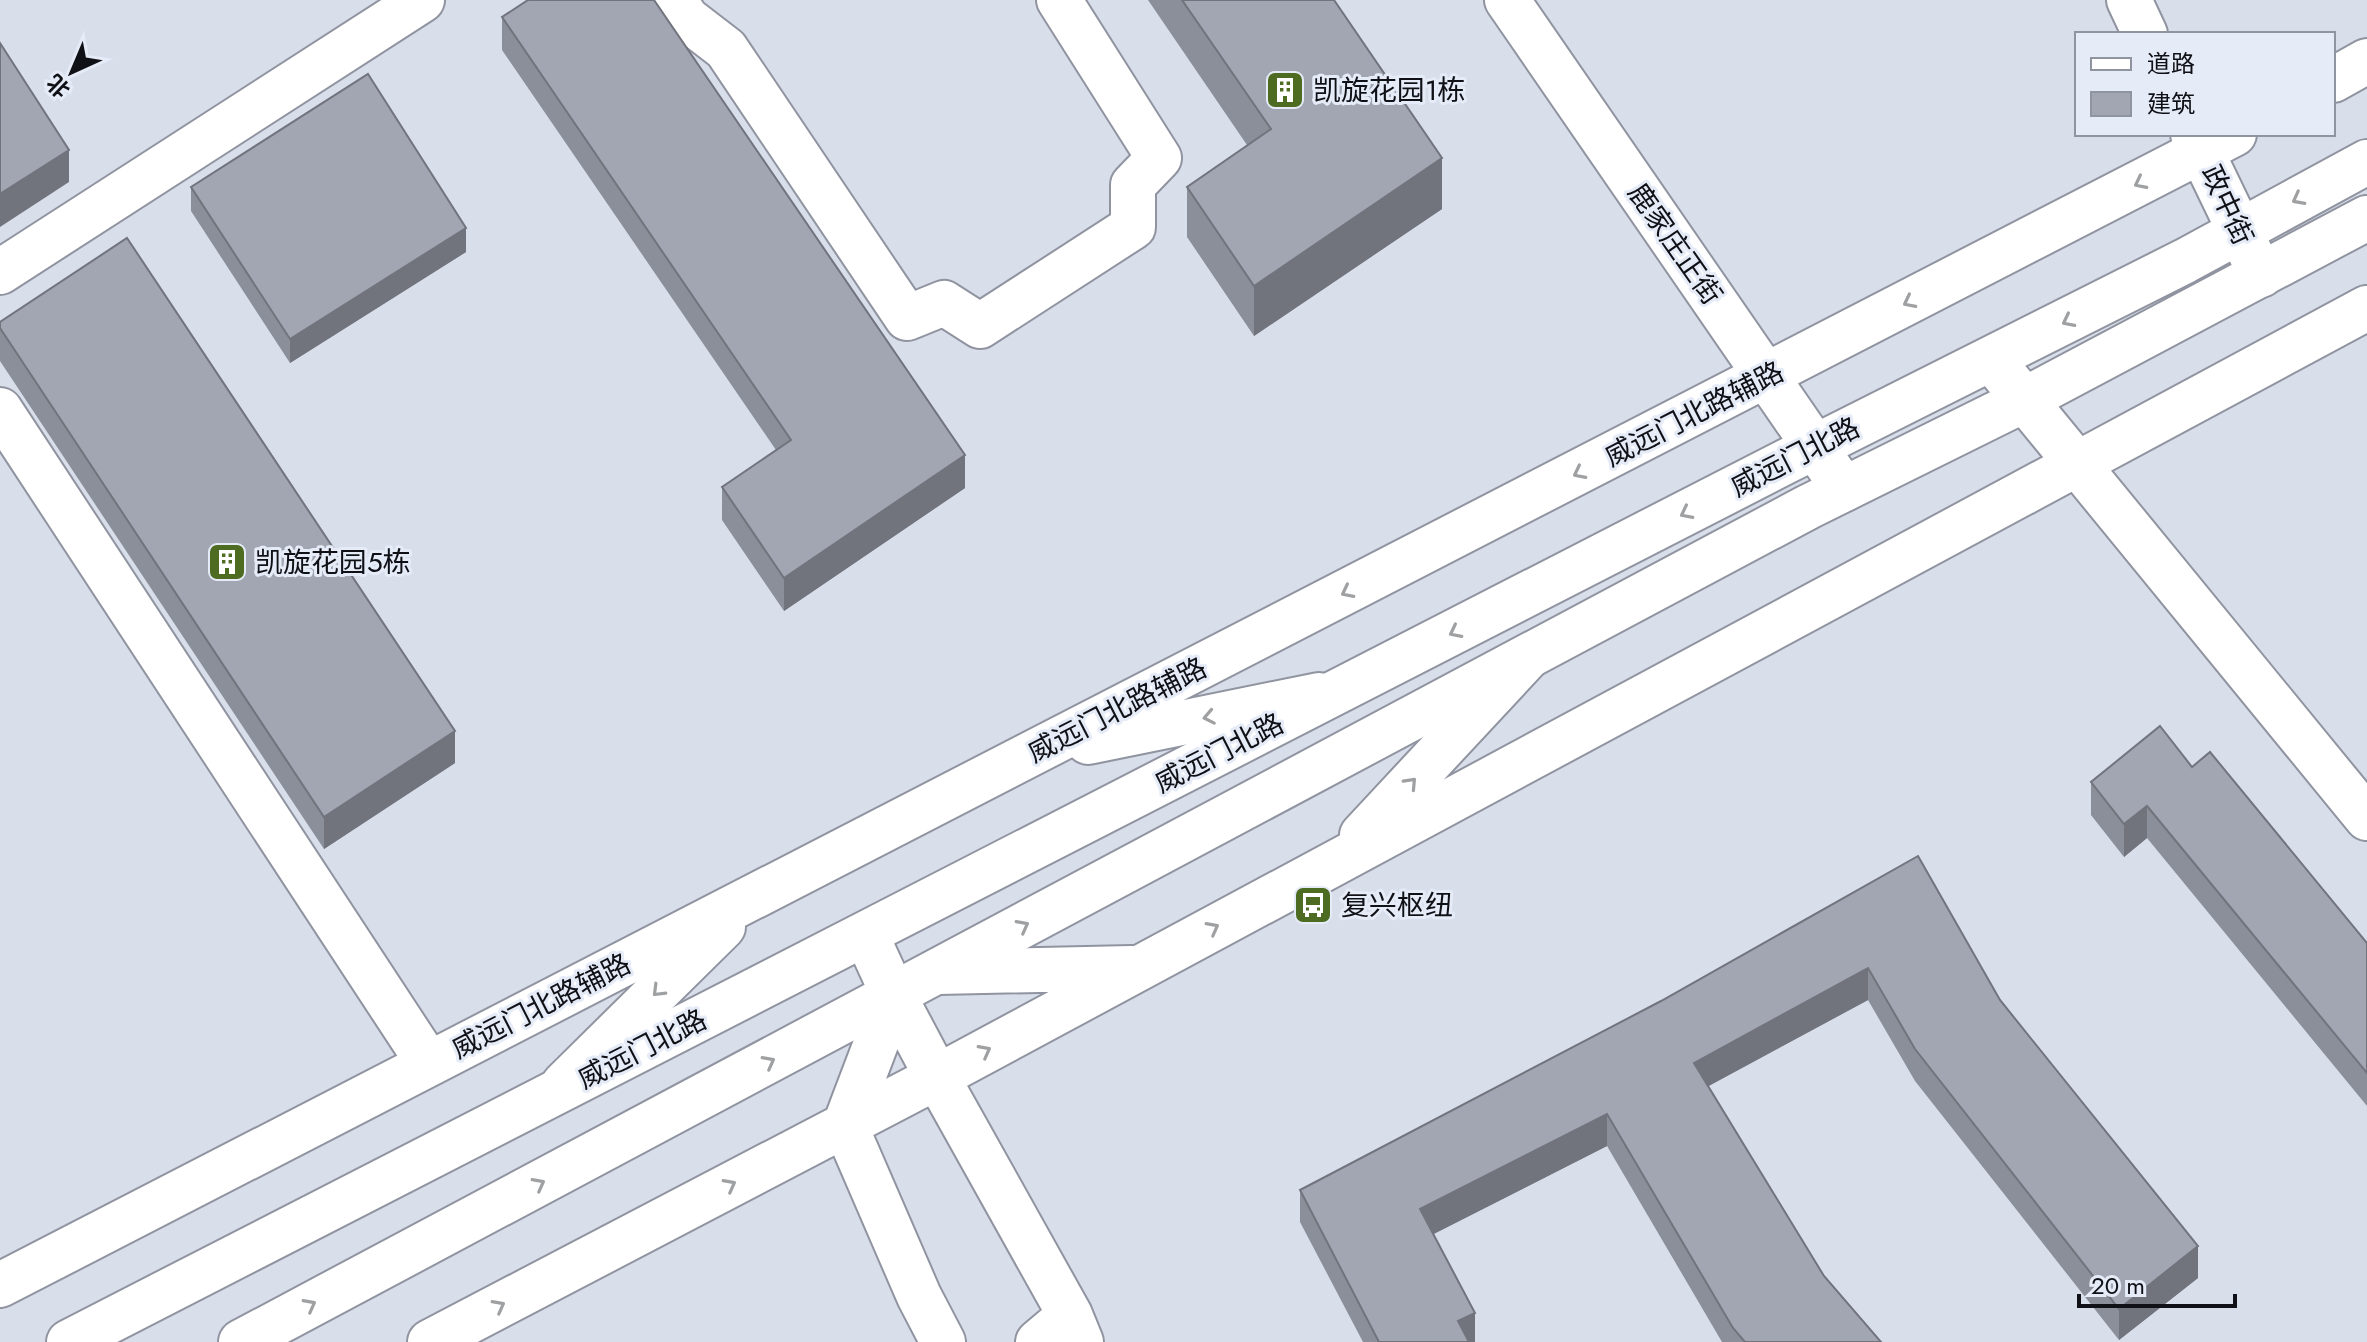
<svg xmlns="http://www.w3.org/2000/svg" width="2367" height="1342" font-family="Jost,'Noto Sans SC',sans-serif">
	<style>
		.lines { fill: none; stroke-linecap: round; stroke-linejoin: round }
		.street-casing { stroke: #9094a0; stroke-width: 48 }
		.primary-casing { stroke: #9094a0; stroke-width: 48 }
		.street { stroke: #fff; stroke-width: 44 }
		.primary { stroke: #fff; stroke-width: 44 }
		.wall { fill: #8a8f99 }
		.shaded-wall { fill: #71747d }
		.building { fill: #a1a6b2; stroke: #71747d; stroke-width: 2 }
		.oneway { stroke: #9fa0a2 }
		.labels { text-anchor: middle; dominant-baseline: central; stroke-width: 6; stroke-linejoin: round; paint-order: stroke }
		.poi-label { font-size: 28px; fill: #101116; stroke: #e6ebf8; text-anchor: start }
		.street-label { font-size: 28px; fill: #101116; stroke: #e6ebf8 }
	</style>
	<rect width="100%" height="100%" fill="#d9deeb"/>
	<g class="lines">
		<g class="street-casing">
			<path id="street" d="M674,0L687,19L726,49L907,318L944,303L980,326L1133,227V185L1159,158L1059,0
				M1507,0L1844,489
				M2129,0L2145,34
				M2333,80L2367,61
				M2193,134L2261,275
				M0,272L422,0
				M1992,360L2367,818
				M0,410L429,1064
				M1088,742L1319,695
				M1362,835L1525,660
				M866,935L894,996L937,1077L1070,1315L1081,1342
				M938,972L1132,968
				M894,996L845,1125L919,1296L943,1342
				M564,1084L723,927
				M0,1285L2234,134
				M430,1342L937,1077L2367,308
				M1038,1342L1070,1315"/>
		</g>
		<g class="primary-casing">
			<path id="primary" d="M69,1342L1787,461L2185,261L2367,162
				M241,1342L1808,507L2024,400L2367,218"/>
		</g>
		<use href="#street" class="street"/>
		<use href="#primary" class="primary"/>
	</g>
	<path class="wall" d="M1148,0H1334L1442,209L1254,336L1187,237V187L1247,145Z
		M502,17L965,488L784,611L722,520V487L776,450L502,50Z
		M191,187L466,252L290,363L191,211Z
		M0,322L455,763L324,849L0,361Z
		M2192,767L2367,943V1106L2147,838L2124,857L2091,815V782Z
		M1918,856L2000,1000L2198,1278L2119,1340L1915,1081L1868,1000L1708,1086L1824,1276L1881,1342H1722L1607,1146L1433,1234L1475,1342H1363L1300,1222V1190L1661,1001Z"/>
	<path class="shaded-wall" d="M69,150V182L0,227V194Z
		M1442,158V209L1254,336V286Z
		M466,228V252L290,363V339Z
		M965,455V488L784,611V578Z
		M455,731V763L324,849V817Z
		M2147,806V838L2124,857V824Z
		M1868,968V1000L1694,1094V1063Z
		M1607,1114V1146L1420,1241V1209Z
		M2198,1246V1278L2119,1340V1309Z
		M1475,1313V1342H1458V1321Z"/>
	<path class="building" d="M528,0H654L965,455L784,578L722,487L791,440L502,17Z
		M1182,0H1334L1442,158L1254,286L1187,187L1271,129Z
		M0,43L69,150L0,194Z
		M368,74L466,228L290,339L191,187Z
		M127,238L455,731L324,817L0,328V322Z
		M2160,726L2192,767L2210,752L2367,943V1073L2147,806L2124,824L2091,782Z
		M1918,856L2000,1000L2198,1246L2119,1309L1915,1049L1868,968L1694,1063L1824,1276L1881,1342H1745L1733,1328L1607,1114L1420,1209L1475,1313L1458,1321L1469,1342H1379L1300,1190L1661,1001Z"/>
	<defs><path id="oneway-chevron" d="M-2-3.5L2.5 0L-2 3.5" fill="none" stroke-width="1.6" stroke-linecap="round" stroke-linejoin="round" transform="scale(2)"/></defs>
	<g class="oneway">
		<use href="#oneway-chevron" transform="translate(2140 183) rotate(153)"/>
		<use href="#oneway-chevron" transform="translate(2298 199) rotate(152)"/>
		<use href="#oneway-chevron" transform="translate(1909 302) rotate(153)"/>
		<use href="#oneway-chevron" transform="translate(2068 321) rotate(153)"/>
		<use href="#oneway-chevron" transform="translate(1579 473) rotate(153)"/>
		<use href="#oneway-chevron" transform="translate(1686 513) rotate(153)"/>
		<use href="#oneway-chevron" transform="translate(1347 592) rotate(153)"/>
		<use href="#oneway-chevron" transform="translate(1455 632) rotate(153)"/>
		<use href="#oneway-chevron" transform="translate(1209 717) rotate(169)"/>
		<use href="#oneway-chevron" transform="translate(1411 783) rotate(-47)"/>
		<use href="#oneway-chevron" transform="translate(1023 926) rotate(-28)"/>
		<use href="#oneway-chevron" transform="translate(1213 928) rotate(-28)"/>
		<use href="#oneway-chevron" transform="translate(658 991) rotate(135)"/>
		<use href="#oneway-chevron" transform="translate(985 1051) rotate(-28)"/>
		<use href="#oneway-chevron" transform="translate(769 1062) rotate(-28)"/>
		<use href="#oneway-chevron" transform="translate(539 1184) rotate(-28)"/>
		<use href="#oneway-chevron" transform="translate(730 1185) rotate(-28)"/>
		<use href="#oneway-chevron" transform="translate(310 1305) rotate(-28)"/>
		<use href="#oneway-chevron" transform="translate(499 1306) rotate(-28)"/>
	</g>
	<defs>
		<g id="building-square" transform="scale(2)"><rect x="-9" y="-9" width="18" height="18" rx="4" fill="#4d6c21" stroke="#e6ebf8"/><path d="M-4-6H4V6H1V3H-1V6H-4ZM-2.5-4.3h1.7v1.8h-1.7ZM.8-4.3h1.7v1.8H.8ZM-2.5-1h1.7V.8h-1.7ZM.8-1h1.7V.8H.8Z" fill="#fff"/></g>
		<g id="bus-square" transform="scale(2)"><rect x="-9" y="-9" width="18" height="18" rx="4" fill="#4d6c21" stroke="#e6ebf8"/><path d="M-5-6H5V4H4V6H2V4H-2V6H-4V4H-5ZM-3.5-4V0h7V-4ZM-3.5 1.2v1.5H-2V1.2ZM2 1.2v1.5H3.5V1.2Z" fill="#fff"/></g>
	</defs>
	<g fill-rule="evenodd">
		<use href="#building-square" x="1285" y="90"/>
		<use href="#building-square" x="227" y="562"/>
		<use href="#bus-square" x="1313" y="905"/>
	</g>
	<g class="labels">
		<g class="poi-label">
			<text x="1313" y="90">凯旋花园1栋</text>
			<text x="255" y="562">凯旋花园5栋</text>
			<text x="1341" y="905">复兴枢纽</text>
		</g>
		<g class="street-label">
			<text transform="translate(2227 205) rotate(65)">政中街</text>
			<text transform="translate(1675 244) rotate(55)">鹿家庄正街</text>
			<text transform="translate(1694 414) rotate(-27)">威远门北路辅路</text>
			<text transform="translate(1795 457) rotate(-27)">威远门北路</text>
			<text transform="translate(1117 710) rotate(-27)">威远门北路辅路</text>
			<text transform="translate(1219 753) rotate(-27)">威远门北路</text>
			<text transform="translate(541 1006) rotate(-27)">威远门北路辅路</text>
			<text transform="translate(642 1049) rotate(-27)">威远门北路</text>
		</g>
	</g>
	<rect x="2075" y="32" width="260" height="104" fill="#e6ebf8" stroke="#90949e" stroke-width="2"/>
	<rect x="2091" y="58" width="40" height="12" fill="#ffffff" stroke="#90949e" stroke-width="2"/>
	<text x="2147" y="72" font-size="24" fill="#101116">道路</text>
	<rect x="2091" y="92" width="40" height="24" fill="#a1a6b2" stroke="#90949e" stroke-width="2"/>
	<text x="2147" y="112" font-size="24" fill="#101116">建筑</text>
	<g transform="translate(72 72) rotate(224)" stroke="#e6ebf8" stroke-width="6" paint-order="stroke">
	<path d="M0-6L14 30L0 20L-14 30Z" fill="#101116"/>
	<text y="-12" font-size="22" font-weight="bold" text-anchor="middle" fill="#101116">北</text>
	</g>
	<path d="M2079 1294v12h156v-12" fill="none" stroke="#101116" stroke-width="4"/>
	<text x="2091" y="1294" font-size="24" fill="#101116" stroke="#e6ebf8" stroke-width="6" paint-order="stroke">20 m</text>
</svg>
